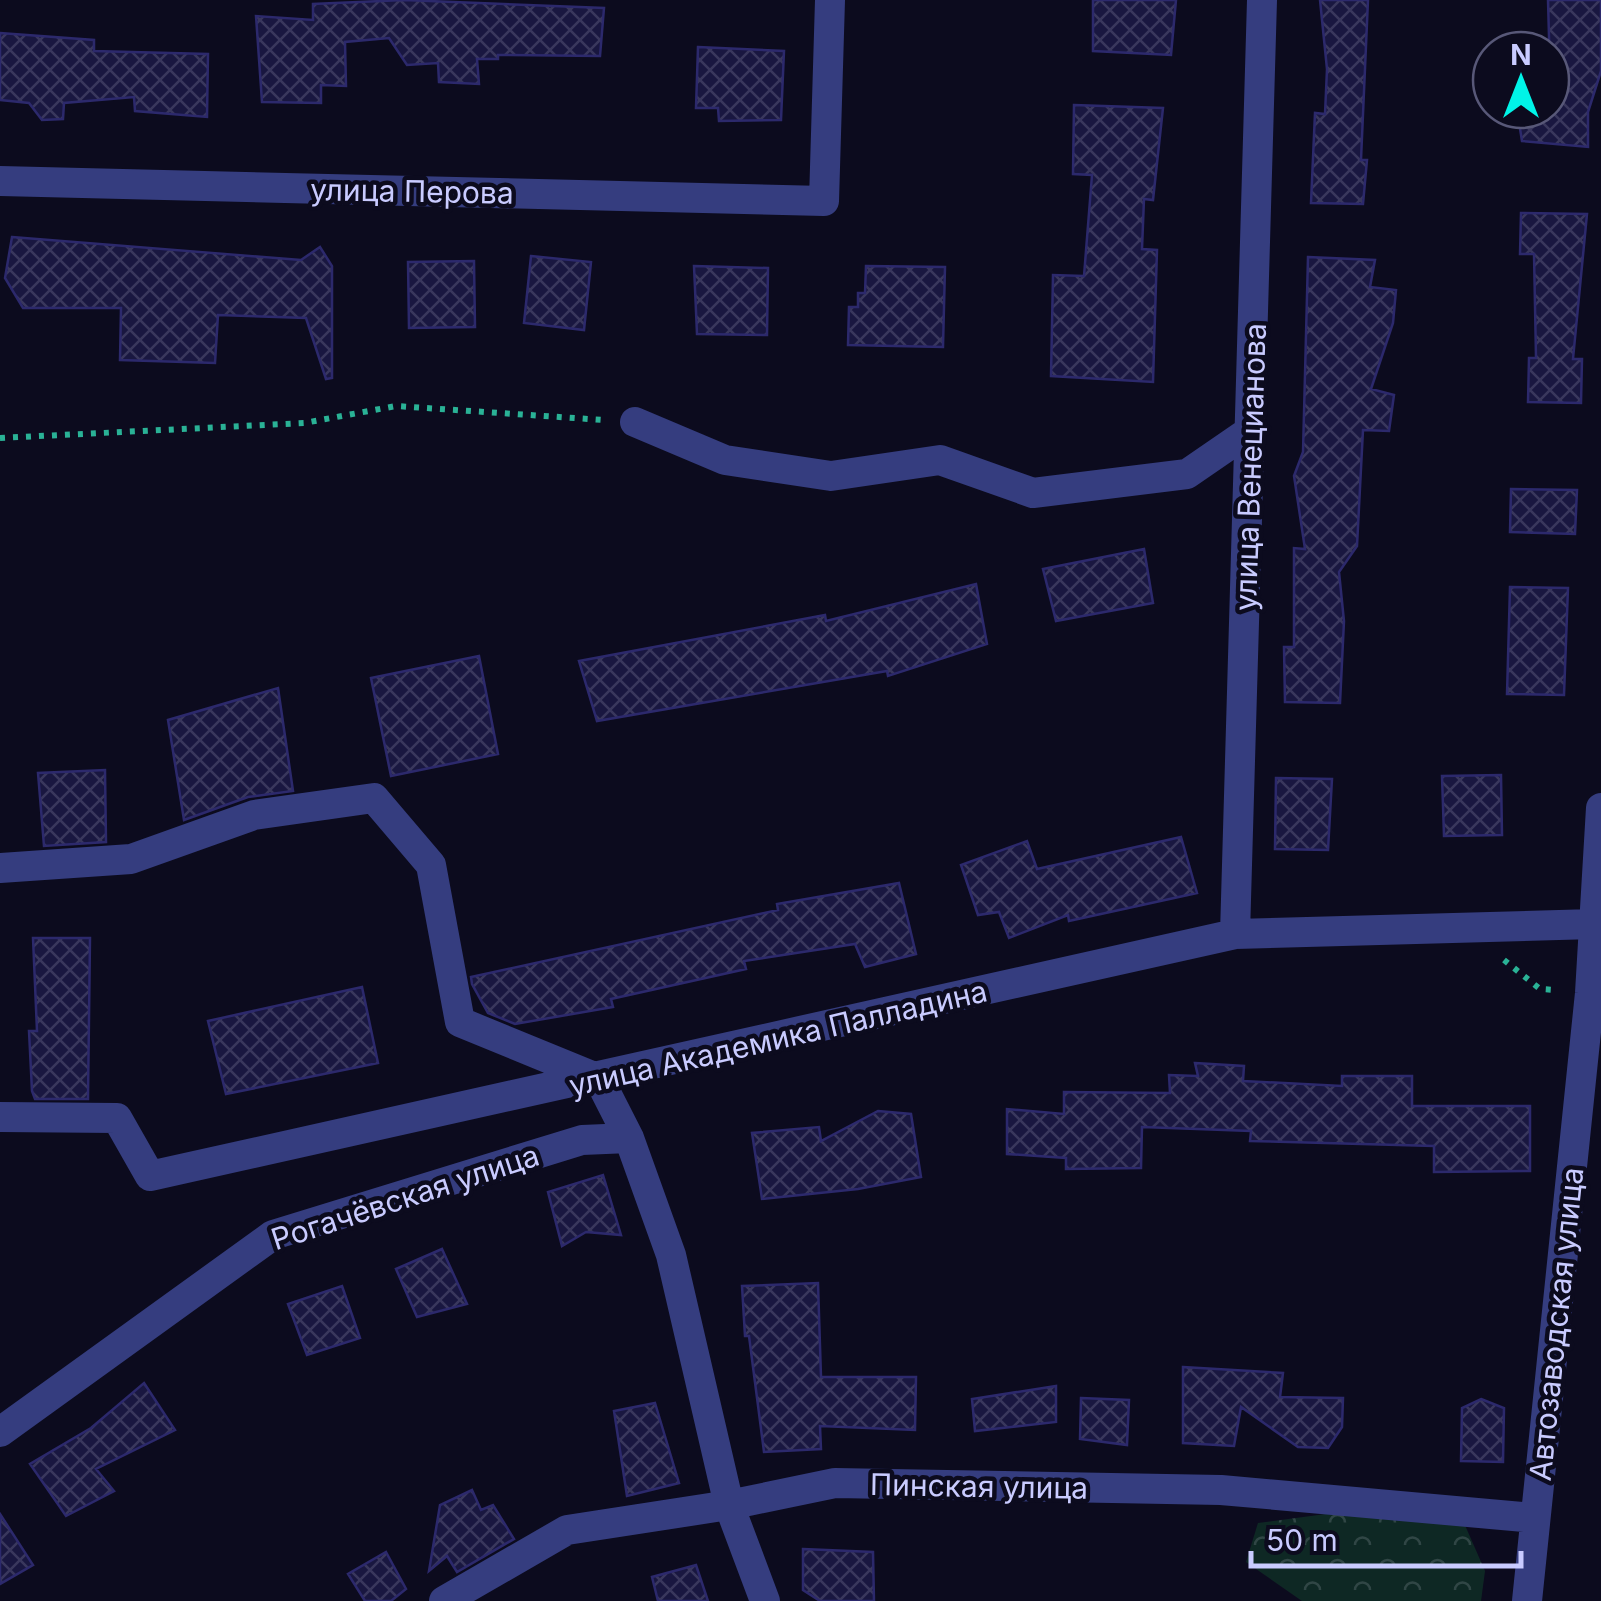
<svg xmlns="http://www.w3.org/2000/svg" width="1601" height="1601" font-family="Inter,sans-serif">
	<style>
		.forest { fill: url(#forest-crowns) }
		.building { fill: url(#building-cross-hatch); stroke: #2c296c; stroke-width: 2.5 }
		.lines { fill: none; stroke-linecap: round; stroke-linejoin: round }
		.path { stroke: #2ab296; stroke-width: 6; stroke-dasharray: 5 8; stroke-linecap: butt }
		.minor { stroke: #353d7f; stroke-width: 30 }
		.labels { text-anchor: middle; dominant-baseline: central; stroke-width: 9; stroke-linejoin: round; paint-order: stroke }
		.street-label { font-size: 30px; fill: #c9cbff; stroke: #0c0b1e }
	</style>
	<defs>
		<pattern id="forest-crowns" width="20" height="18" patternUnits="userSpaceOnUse" patternTransform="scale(2.5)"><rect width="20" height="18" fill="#0e2824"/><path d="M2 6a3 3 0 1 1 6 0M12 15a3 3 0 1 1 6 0" fill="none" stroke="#304645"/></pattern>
		<pattern id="building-cross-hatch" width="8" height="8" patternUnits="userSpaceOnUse" patternTransform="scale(2.5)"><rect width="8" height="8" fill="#191740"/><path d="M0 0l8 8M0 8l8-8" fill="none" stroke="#39375d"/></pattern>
	</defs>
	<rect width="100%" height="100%" fill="#0c0b1e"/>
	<path class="forest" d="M1415,1502L1464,1523L1485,1571L1481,1601H1302L1246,1562L1258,1523Z"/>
	<path class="building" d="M404,0L604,8L600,56L498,55V59H477L479,84L439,82L438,63L407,65L389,38L345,42L346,86L321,85V103L262,102L256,16L313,20V4Z
		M1093,0H1176L1171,55L1093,51Z
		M1320,0H1368L1361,160H1367L1363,204L1311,203L1315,113L1325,114L1327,69Z
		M1548,0H1601V71L1588,112V147L1522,141L1517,110H1551Z
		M0,33L94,40V51L208,54L207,117L135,111L134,97L64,103L63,119L42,120L29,103L0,100Z
		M698,47L784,51L781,120L719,121L718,108H696Z
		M1074,105L1163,108L1153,200L1144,199L1142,249L1157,250L1153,382L1051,376L1053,275L1084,276L1092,175L1073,174Z
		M1521,213L1587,214L1573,359H1582L1581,403L1528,402L1529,358H1536L1534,254H1520Z
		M12,237L301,260L320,247L332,266V378L326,379L306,318L218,315L215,363L120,360L121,308H23L5,278Z
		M531,256L591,262L584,330L524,323Z
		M1308,257L1375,260L1370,287L1396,290L1393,323L1371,389L1394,395L1389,431L1363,430L1357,546L1339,572L1344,621L1340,703L1285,702L1284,647H1294V548L1305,549L1294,476L1303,452Z
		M474,261L475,327L409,328L408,262Z
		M694,266L768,268L767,335L697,334Z
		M866,266L945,267L943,347L848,345L849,307H858V293H865Z
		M1511,489L1577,490L1575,534L1510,532Z
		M1144,549L1153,603L1056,621L1043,569Z
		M976,584L987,644L888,676L887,671L597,721L579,661L825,615L826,621Z
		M1510,587L1568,588L1564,695L1507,694Z
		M479,656L498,754L391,776L371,678Z
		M278,688L293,791L248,797L184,820L168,720Z
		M105,770L106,842L44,846L38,773Z
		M1501,775L1502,835L1444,836L1442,776Z
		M1276,778L1332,779L1328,850L1275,849Z
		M1181,837L1197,893L1069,921L1068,915L1009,938L999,912L978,915L961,865L1027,841L1037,869Z
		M899,883L916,954L865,967L855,944L744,961L746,969L611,999L613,1007L515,1024L488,1013L472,984L471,977L778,910L777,904Z
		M33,938H90L88,1099H35L32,1091L29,1031H37Z
		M362,987L378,1063L226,1094L208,1021Z
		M1195,1063L1244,1066L1243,1081L1342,1086V1076H1412V1106H1530V1171L1434,1172V1146L1250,1141L1251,1131L1142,1127L1141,1168L1066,1169V1158L1007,1154V1109L1064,1114V1092L1170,1093L1169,1075L1198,1076Z
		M878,1111L911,1114L921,1177L858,1189L762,1199L752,1133L819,1127L821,1141Z
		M603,1175L621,1235L586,1232L562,1246L548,1192Z
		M442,1249L467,1304L417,1317L396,1269Z
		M818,1283L821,1377H916L915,1430L820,1426L821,1449L764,1452L749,1336H745L742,1286Z
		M342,1286L360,1338L307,1355L288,1304Z
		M1183,1367L1283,1373L1280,1397L1343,1398L1342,1427L1328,1448L1298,1447L1241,1407L1234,1446L1183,1443Z
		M144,1383L175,1430L96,1469L114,1491L66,1516L30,1464L91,1428Z
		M1056,1386V1422L975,1431L972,1399Z
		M1081,1398L1129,1400L1127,1445L1080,1439Z
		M1481,1399L1504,1408L1503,1462L1461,1461L1462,1408Z
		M655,1403L679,1483L627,1496L614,1411Z
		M472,1490L481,1510L493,1505L514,1539L457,1572L447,1556L429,1571L440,1505Z
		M0,1514L33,1565L0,1584Z
		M803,1549L873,1552L874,1601H820L803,1590Z
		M386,1552L406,1589L391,1601H365L348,1574Z
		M696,1565L708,1601H658L652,1577Z"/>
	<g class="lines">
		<path class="path" d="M0,438L304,423L396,406L604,420
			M1504,960L1540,989L1556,990"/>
		<path class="minor" d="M0,181L824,201L830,0
			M635,422L725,460L831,476L940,460L1033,493L1187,474L1251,430
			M0,868L131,859L254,815L374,798L431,865L460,1022L599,1079L629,1138L671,1255L729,1505L765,1601
			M1235,934L1262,0
			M0,1117L117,1118L150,1176L1235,934L1594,924
			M0,1432L273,1235L582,1140L629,1138
			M444,1601L567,1530L729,1505L835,1483L1221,1490L1535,1518
			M1527,1601L1590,993L1601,808"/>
	</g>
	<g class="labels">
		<g class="street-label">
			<text transform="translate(412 191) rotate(1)">улица Перова</text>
			<text transform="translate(1250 467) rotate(-88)">улица Венецианова</text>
			<text transform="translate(778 1038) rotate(-13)">улица Академика Палладина</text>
			<text transform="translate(405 1197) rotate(-18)">Рогачёвская улица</text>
			<text transform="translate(1556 1324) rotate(-84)">Автозаводская улица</text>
			<text transform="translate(979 1486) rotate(1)">Пинская улица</text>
		</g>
	</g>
	<g transform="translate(1521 80)"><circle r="48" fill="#0c0b1e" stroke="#585878" stroke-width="2.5"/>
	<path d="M0-8L18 38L0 25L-18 38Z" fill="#00f4e8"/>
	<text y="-15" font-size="28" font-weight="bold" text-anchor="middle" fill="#c9cbff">N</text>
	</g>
	<path d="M1251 1551v15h270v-15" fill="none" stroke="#c9cbff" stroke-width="5"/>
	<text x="1266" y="1551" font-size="30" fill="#c9cbff" stroke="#0c0b1e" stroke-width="8" paint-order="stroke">50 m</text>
</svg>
